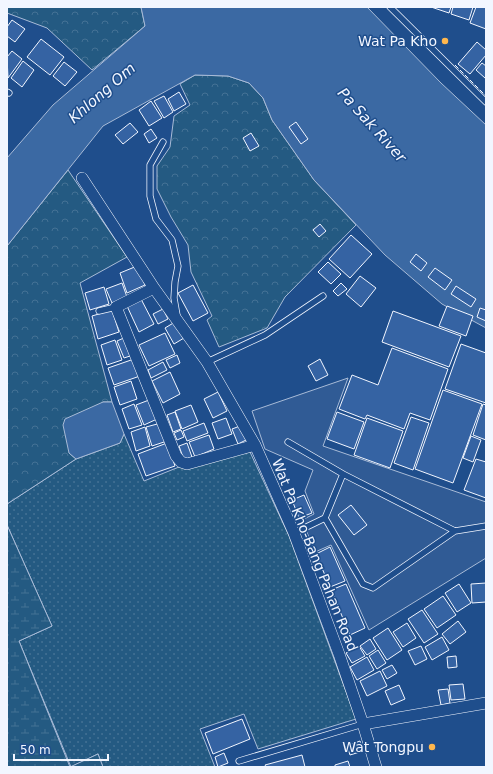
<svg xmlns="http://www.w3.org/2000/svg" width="493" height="774" font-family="'DejaVu Sans',sans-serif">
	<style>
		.grass { fill: url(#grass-dots); stroke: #a8bbd7 }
		.forest { fill: url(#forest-crowns); stroke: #a8bbd7 }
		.wetland { fill: url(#wetland-marsh); stroke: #a8bbd7 }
		.parking { fill: #305b95; stroke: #a8bbd7 }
		.water { fill: #3b69a3; stroke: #a8bbd7 }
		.building { fill: #3563a3; stroke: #f2f6ff }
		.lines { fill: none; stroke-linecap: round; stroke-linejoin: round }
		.service-casing { stroke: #f2f6ff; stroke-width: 7 }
		.minor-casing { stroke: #f2f6ff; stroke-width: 12 }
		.service { stroke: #1f4e8c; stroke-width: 5.5 }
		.minor { stroke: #1f4e8c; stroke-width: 11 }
		.fence { stroke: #f2f6ff; stroke-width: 1; stroke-dasharray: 5 2; stroke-linecap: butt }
		.poi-dot { fill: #ffb74d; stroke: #1f4e8c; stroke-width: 1.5 }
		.labels { text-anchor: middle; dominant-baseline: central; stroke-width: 3; stroke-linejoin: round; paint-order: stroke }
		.poi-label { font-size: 14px; fill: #f2f6ff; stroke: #1f4e8c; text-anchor: end }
		.street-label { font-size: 14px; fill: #f2f6ff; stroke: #1f4e8c }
		.water-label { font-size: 15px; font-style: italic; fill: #f2f6ff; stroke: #1f4e8c }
	</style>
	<defs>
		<pattern id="grass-dots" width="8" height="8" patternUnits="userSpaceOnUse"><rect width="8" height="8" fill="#245a82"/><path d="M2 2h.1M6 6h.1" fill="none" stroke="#447295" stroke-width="1.8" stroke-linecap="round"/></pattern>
		<pattern id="forest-crowns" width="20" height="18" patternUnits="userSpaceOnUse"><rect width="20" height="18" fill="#245a82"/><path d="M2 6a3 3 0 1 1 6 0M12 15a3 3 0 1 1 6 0" fill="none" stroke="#447295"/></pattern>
		<pattern id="wetland-marsh" width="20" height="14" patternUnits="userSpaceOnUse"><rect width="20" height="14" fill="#245a82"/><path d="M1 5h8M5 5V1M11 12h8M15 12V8" fill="none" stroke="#447295"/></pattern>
	</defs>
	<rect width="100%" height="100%" fill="#1f4e8c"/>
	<path class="grass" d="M124,434L144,481L179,467L250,452L289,536L356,719L258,749L244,714L200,729L215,767H103L98,754L71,767L19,641L52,626L7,525V504L76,459L120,443Z"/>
	<path class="forest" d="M7,7H141L145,26L92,70L47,28L7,13Z
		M195,75L228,76L249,83L263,98L272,120L314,180L356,225L285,297L267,328L219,347L207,320L212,316L191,272L188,245L171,217L157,189V166L170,147L174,116L190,105L180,84Z
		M68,170L127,257L80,283L112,402H103L69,453L76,459L7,504V246Z"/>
	<path class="wetland" d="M7,525L52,626L19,641L70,767L98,754L103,767H7Z"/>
	<path class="parking" d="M348,378L323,446L486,502V558L369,630L331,545L315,552L302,520L314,514L305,491L313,470L265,449L252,411Z"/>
	<path class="water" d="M141,7H367L441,83L486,125V328L442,304L385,255L314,180L272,120L263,98L249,83L228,76L195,75L103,126L7,246V158L53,105L145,26Z
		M103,402H112L124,434L120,443L76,459L69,453L63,425L65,419Z"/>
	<path class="building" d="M431,7H451L449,13Z
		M453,7H473L469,20L451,14Z
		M476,7H486V29L470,23Z
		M12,20L25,29L15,42L7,36V27Z
		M41,39L64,57L50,75L27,57Z
		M477,42L486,50V55L470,74L458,64Z
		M12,51L22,59L8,78L7,57Z
		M23,61L34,70L22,87L11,78Z
		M64,62L77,72L65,86L53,76Z
		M482,63L486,66V77L485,78L476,70Z
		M179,92L186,104L174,111L168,99Z
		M164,96L173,112L164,118L154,101Z
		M151,101L162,118L149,126L139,110Z
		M296,122L308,139L301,144L289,127Z
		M130,123L138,132L123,144L115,135Z
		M151,129L157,138L149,143L144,134Z
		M251,133L259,146L250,151L243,138Z
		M320,224L326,231L319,237L313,230Z
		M351,235L372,254L350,278L329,259Z
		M416,254L427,263L421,271L410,262Z
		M328,262L341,274L331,284L318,272Z
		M137,266L145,285L127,293L120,273Z
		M435,268L452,280L445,290L428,277Z
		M360,276L376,288L361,307L346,294Z
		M122,283L127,297L112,303L106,289Z
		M341,283L347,289L338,296L333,291Z
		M193,285L208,313L193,321L178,293Z
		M456,286L476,299L471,307L451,294Z
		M104,287L109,304L90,310L85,293Z
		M141,299L154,324L139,332L127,306Z
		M447,306L473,316L466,336L439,326Z
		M480,308L486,310V321L477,317Z
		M163,309L168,319L158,324L153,314Z
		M112,310L119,332L98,339L92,316Z
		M393,311L461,336L449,367L382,342Z
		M175,322L184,338L174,344L165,328Z
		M165,333L175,354L149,366L139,345Z
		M126,337L133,355L124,358L117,341Z
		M115,340L122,360L107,365L101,345Z
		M461,344L486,353V403L445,389Z
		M392,348L448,369L430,420L410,413L404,429L367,415L365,419L339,409L352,375L378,385Z
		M177,355L180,363L170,368L166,360Z
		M134,359L140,376L114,385L108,368Z
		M320,359L328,375L316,381L308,366Z
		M163,362L167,370L151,378L148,370Z
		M170,372L180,394L163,403L152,381Z
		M131,381L137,399L120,405L114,387Z
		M443,390L482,404L453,483L415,469Z
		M218,392L227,411L213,418L204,399Z
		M149,400L157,419L144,425L136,405Z
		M134,404L142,425L129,429L122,409Z
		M483,404L486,405V440L473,435Z
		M191,405L198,422L182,429L175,411Z
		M175,412L181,429L173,432L167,415Z
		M337,412L364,422L354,449L327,439Z
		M411,417L429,423L413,470L394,463Z
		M226,418L232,434L218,439L212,423Z
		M367,418L403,431L390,468L354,455Z
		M161,423L167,441L152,446L146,427Z
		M204,423L208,433L187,441L183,431Z
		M240,426L246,440L238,444L232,429Z
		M145,427L150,446L136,451L131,432Z
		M181,430L184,437L177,440L174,433Z
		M209,435L214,449L195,457L189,442Z
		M471,436L481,440L473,462L463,458Z
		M167,443L175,466L146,476L138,454Z
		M187,443L192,457L184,460L179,446Z
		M476,459L486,462V498L464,490Z
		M304,495L312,513L299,518L292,500Z
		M351,505L367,525L354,535L338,515Z
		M330,547L345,581L330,587L316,554Z
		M486,583V602L472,603L471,584Z
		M346,584L365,628L350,635L331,590Z
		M459,584L471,603L457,612L445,593Z
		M443,596L456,615L437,628L424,609Z
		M422,610L438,634L424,643L408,619Z
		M458,621L466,632L450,644L442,634Z
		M407,623L416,638L403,647L393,632Z
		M388,628L402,650L387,660L373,638Z
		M442,637L449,650L432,660L425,647Z
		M370,639L376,649L367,655L360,646Z
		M359,646L365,656L352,663L346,653Z
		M421,646L427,659L415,665L408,651Z
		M378,650L386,663L377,669L369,656Z
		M456,656L457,667L448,668L447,657Z
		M367,657L374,670L357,680L350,667Z
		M392,665L397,673L387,679L382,670Z
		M380,671L387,686L367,696L360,681Z
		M463,684L465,699L451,700L449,685Z
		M399,685L405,699L391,705L385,691Z
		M448,689L450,703L441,705L438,690Z
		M242,719L250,739L213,754L205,733Z
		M360,741L363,751L350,755L347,746Z
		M224,753L228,763L218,767L215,757Z
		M302,755L305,767H266L265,765Z
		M348,761L350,767H335V765Z"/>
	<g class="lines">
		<g class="service-casing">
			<path id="service" d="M390,7L486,102
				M7,92L9,93
				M163,142L150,165V196L156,219L172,240L178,266L175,282L174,298L177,315
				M99,311L116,307
				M207,362L265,335L323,296
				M288,442L343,474L455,531L486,526
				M325,518L363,584L373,588L455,531
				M294,533L325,518L343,474
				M239,761L363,724"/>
		</g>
		<g class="minor-casing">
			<path id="minor" d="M82,178L154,288L207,362L255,445L294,533L339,654L363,724L376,767
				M154,288L116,307L176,456L181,462L187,464L255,445
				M363,724L486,703"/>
		</g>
		<use href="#service" class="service"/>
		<use href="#minor" class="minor"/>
		<path class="fence" d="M455,65L486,96"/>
	</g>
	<g class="poi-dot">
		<circle cx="445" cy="41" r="4"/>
		<circle cx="432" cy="747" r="4"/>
	</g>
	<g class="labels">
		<g class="poi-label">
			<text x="437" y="41">Wat Pa Kho</text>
			<text x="424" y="747">Wat Tongpu</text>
		</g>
		<g class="street-label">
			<text transform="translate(315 555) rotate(68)">Wat Pa Kho-Bang Pahan Road</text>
		</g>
		<g class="water-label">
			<text transform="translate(102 93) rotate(-41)">Khlong Om</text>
			<text transform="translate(372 125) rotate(48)">Pa Sak River</text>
		</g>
	</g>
	<rect width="493" height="774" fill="none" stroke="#f2f6ff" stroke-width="16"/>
	<path d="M14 754v6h94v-6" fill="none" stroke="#f2f6ff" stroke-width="2"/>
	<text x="20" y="754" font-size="12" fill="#f2f6ff" stroke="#1f4e8c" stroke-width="3" paint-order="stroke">50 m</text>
</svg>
